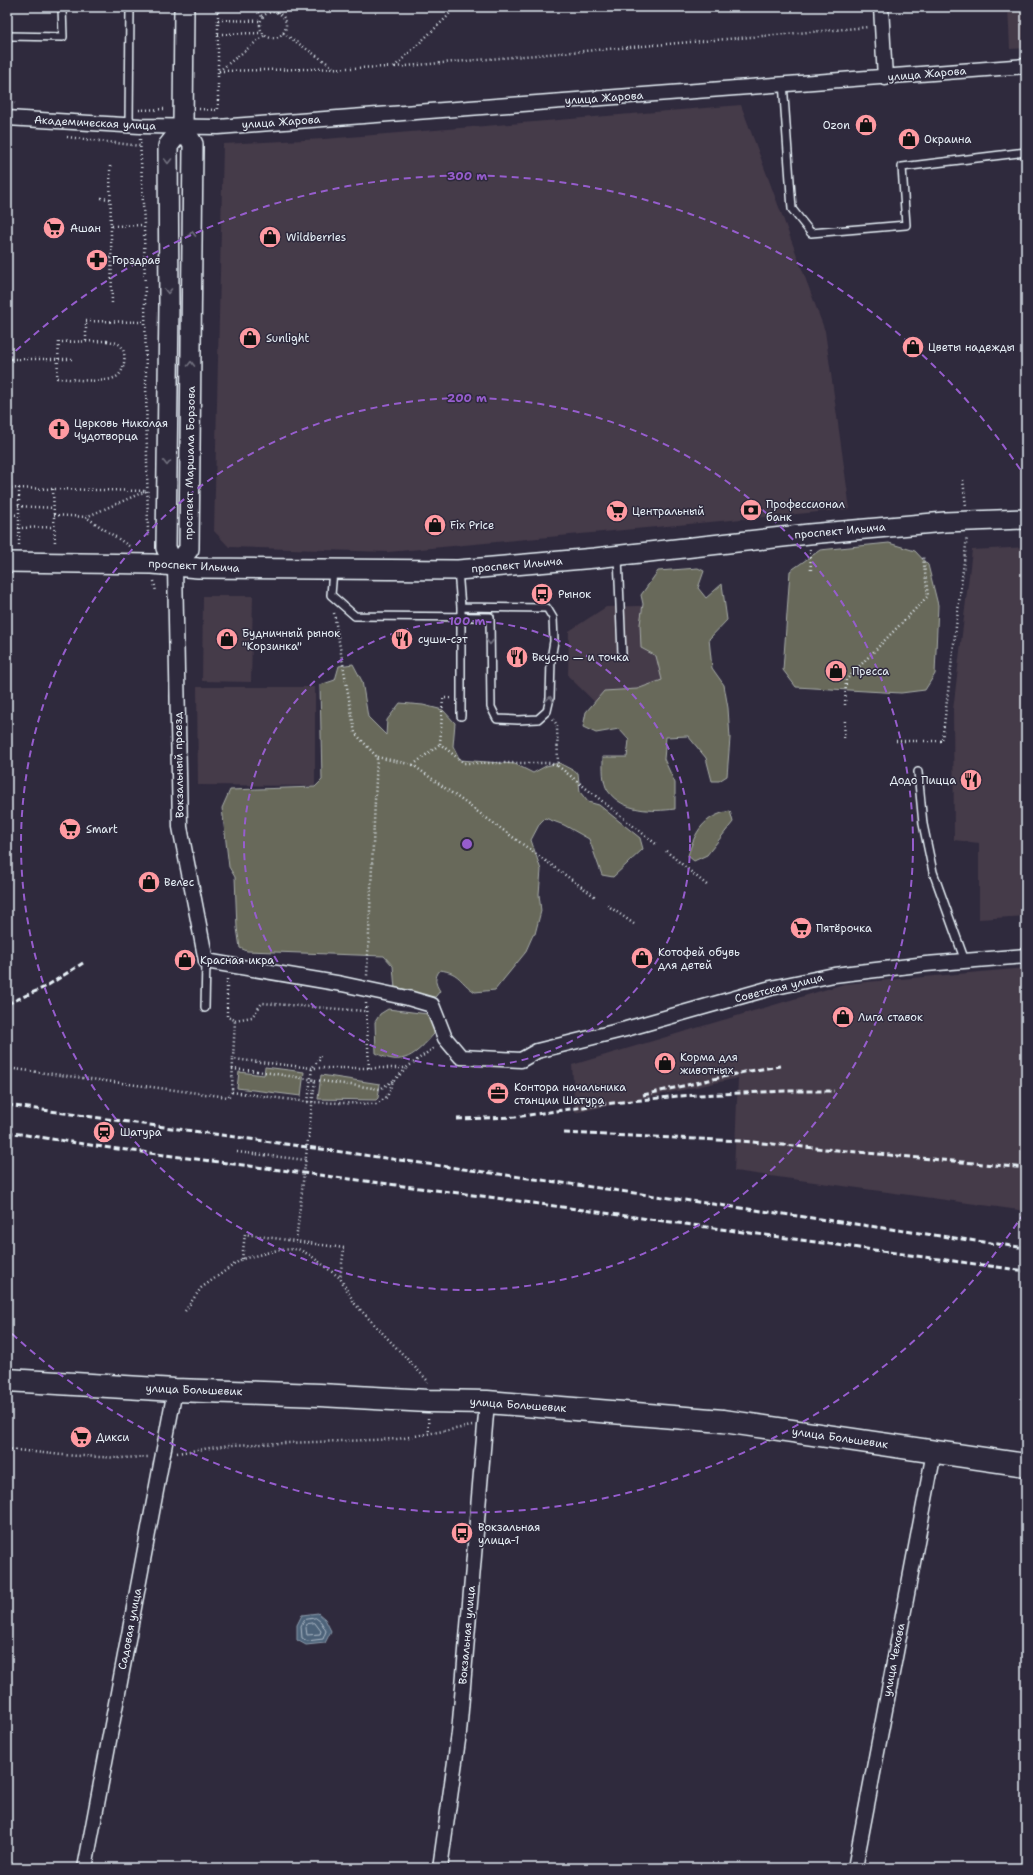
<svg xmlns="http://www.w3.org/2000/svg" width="1033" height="1875" font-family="'Shantell Sans',sans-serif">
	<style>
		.built { fill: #453a49 }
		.green { fill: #68695a; stroke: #a8ada9 }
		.water { fill: #4e637a; stroke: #8c9cac }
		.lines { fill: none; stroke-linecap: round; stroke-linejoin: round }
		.shore { stroke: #aab8c6; stroke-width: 1 }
		.lane-casing { stroke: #e8f1f8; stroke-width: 10 }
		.street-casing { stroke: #e8f1f8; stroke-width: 17 }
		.secondary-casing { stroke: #e8f1f8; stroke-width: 22 }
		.primary-casing { stroke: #e8f1f8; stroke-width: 25 }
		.path { stroke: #e8f1f8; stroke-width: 2.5; stroke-dasharray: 1 3; stroke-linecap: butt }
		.lane { stroke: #2f2a3d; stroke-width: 7 }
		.street { stroke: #2f2a3d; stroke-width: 14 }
		.secondary { stroke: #2f2a3d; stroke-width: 19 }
		.primary { stroke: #2f2a3d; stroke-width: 22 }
		.rail { stroke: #e8f1f8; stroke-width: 3; stroke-dasharray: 6 3; stroke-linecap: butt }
		.path-bridge { stroke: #e8f1f8; stroke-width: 2.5; stroke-dasharray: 1 3; stroke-linecap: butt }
		.oneway { stroke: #70707e }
		.ring { fill: none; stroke: #965dcd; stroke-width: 2; stroke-dasharray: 7 5 }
		.labels { text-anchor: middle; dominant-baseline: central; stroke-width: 3; stroke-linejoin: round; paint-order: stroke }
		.street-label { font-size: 11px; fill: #e8f1f8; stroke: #2f2a3d }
		.poi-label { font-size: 11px; fill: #e8f1f8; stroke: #2f2a3d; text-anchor: start }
		.centre { fill: #965dcd; stroke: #2f2a3d; stroke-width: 2 }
		.ring-label { font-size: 12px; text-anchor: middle; font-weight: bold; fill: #965dcd; stroke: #2f2a3d; stroke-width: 3; stroke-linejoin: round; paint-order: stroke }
	</style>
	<rect width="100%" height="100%" fill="#2f2a3d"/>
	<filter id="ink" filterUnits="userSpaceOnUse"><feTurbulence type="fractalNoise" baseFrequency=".025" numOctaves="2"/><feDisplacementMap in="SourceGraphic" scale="8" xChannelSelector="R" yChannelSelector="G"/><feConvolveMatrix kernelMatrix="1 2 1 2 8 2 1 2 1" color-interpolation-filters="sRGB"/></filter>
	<g filter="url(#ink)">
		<path class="built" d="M1008,7H1026V48L1010,49Z
			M741,105L825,331L850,509L388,552L229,547L214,531L223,144L324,139Z
			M1026,547V916L979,919V843L954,840L953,710L972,550Z
			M203,596H253L251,682L202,681Z
			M668,605L705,681L605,712L568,676L569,631L606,607Z
			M197,687H315V786L198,785Z
			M1026,968V1211L734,1171L738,1078L575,1113L572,1065L844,984Z"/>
		<path class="green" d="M889,543L915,551L928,565L938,605L935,674L925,690L901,693L796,687L783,670L790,571L820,550Z
			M698,568L704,571L698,588L706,598L722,584L727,620L709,639L712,668L724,685L728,708L730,738L727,776L719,781H712L706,758L688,736L666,737L664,759L675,783V809C652,812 623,812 608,791C602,782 603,767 603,757H627L629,740L619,729L596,733L583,727L586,712L604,691L637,689L662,680L656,656L641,648L640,624L643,604L641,595L658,571Z
			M353,664L362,681L368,717L386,735L387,720L400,703L423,705L443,710L455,723L453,746L460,760L515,764L533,773L546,766L559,763L578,773L580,792L588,802L599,805L640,838L643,849L613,877L602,875L589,839L564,825L545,818L540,823L531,840L541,870L539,894L541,911L535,934L533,935L525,953L495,990L475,992C459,982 461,973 440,970C434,978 435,983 440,991L432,1001L395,989L393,966L384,956L247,951L240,948L237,928L235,877L229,867L222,808L230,790L315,787L322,780L320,685L335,680L339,666Z
			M730,811L733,822L707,855L694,861L688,856C695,831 704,816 730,811Z
			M388,1009L428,1014L434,1019V1034C416,1054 403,1068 376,1053L375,1022L380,1014Z
			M265,1067L304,1072L301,1096L237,1088L239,1072L264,1075Z
			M321,1075L380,1084L378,1098L376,1100L318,1099Z"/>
		<path class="water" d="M318,1613L325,1619L331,1631L325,1643L306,1645L297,1640V1625L302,1615Z"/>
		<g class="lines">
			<path class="shore" d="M316,1618L321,1622L326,1631L323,1639L307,1641L302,1638L301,1626L304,1620Z
				M315,1623L321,1631L320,1634L307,1635L306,1628L307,1624Z"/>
			<g class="lane-casing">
				<path id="lane" d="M7,36L63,37L62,7
					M783,82L792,209L811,233L906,225L902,167L1026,152
					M129,125L130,7
					M618,556L622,654
					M333,570L331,595L355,616L490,617L491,707L497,719L518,720L538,719L547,711L550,698L551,659L554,641L553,618L547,608L461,607
					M458,570L461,607V716
					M918,772L923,824L933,872L965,961
					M205,1008L206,961"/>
			</g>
			<g class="street-casing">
				<path id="street" d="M881,7L885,78
					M7,118L140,126L218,127L1026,66
					M175,567L180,827L206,961L342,984L408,998L432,1005L445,1038L461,1057L521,1060L537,1051L626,1029L771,988L834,975L926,964L1026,956
					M85,1868L175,1390
					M440,1868L459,1733L487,1402
					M855,1868L934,1452"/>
			</g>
			<g class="secondary-casing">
				<path id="secondary" d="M7,562L152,564L198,568L458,570L595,558L809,534L945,522L1026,519
					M175,567L189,549L193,144L183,127L184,7
					M175,567L166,548L169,304L168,146L183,127"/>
			</g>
			<g class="primary-casing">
				<path id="primary" d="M7,1380L175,1390L320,1395L428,1401L487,1402L723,1421L1026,1465"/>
			</g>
			<path class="path" d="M252,7L263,17
				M260 25a13 13 0 1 1 26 0a13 13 0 1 1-26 0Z
				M218,20L261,21
				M283,33L333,67
				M218,34L262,33
				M394,67L448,16L453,7
				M219,71L394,67L869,27
				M219,71L265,35
				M7,101L15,103
				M199,109L218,110V7
				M139,110L166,109
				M67,137L140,146
				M140,139L144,225L148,536
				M110,166L112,306
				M101,198L110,199
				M112,226L144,225
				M102,257L112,258
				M86,341V321L145,322
				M107,341C112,342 117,342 121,346C127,353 125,372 116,377C103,384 73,379 57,378L59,342Z
				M7,359H72
				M963,480L966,506
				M7,488L147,491
				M53,489L55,544
				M18,506L54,508
				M7,514L18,515
				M54,515L86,517
				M18,528L54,527
				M19,545V488
				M129,546L86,517L146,491
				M810,549L811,571
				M154,581L156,592
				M334,613L355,733L377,757L367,976
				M450,698H443L440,744L464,763H550L558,766
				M845,705L846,680L928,596L923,557
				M553,719L557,725L558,766L656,844
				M844,738L845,720
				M896,741H942L967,537
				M377,757L413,765L597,898
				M413,765L440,744
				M666,851L708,886
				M607,905L634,924
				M227,979V1017L235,1020L233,1059L312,1068H406L435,1047
				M366,1003L369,1068
				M235,1020L252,1017L262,1003L365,1011
				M7,1068L228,1097L232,1092L233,1059
				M232,1069L257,1071
				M315,1080L380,1089L393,1081
				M232,1092L308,1102L376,1104L387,1097L393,1081L406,1069
				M308,1102L312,1068L319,1060L320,1055
				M237,1152L306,1160
				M242,1259L245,1234L344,1248L340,1278
				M185,1311L201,1288L242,1259L278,1250L298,1249L310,1255L340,1278L355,1304L427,1380V1383
				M428,1418L429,1434
				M7,1449L62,1455L120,1458L148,1457
				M177,1453L230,1445L398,1439L472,1426"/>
			<use href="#lane" class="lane"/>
			<use href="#street" class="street"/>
			<use href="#secondary" class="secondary"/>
			<use href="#primary" class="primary"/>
			<path class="rail" d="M7,1004L45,987L83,963
				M643,1095L744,1072L780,1066
				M7,1105L1026,1248
				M457,1119L515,1117L604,1104L678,1096L785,1091H834
				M7,1132L103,1147L489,1197L1026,1271
				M564,1133L741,1141L1026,1168"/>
			<path class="path-bridge" d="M257,1071L315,1080L296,1241"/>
		</g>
		<defs><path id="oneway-chevron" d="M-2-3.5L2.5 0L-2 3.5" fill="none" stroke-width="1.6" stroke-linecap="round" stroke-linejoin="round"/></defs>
		<g class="oneway">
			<use href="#oneway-chevron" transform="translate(168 161) rotate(90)"/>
			<use href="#oneway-chevron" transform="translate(192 234) rotate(-89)"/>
			<use href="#oneway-chevron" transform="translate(168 291) rotate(90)"/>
			<use href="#oneway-chevron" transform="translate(191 364) rotate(-89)"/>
			<use href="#oneway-chevron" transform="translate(167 463) rotate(91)"/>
			<use href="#oneway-chevron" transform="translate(490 642) rotate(90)"/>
			<use href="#oneway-chevron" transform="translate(550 699) rotate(-82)"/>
		</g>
	</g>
	<g class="ring">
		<circle cx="467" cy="844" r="223"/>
		<circle cx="467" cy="844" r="446"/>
		<path d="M1024 1213A668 668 0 0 1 7 1329M7 359A668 668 0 0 1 1024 475"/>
	</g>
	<defs>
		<g id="shop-disc" transform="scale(1.15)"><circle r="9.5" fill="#ff9aa2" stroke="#2f2a3d"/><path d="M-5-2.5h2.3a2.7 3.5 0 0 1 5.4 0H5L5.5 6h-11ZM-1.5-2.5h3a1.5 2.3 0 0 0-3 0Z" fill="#111"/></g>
		<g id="supermarket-disc" transform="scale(1.15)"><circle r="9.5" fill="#ff9aa2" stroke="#2f2a3d"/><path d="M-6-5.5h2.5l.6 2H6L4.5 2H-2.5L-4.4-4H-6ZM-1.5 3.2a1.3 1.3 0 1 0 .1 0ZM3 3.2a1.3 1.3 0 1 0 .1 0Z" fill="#111"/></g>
		<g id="pharmacy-disc" transform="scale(1.15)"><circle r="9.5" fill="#ff9aa2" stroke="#2f2a3d"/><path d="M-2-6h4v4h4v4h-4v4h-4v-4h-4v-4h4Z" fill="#111"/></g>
		<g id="church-disc" transform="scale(1.15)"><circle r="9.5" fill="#ff9aa2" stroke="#2f2a3d"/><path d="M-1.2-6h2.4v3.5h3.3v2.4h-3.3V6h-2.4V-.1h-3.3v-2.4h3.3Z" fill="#111"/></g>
		<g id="bank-disc" transform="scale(1.15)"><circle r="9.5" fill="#ff9aa2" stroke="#2f2a3d"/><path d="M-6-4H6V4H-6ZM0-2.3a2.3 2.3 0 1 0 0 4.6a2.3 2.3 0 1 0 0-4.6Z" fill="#111"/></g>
		<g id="bus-disc" transform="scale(1.15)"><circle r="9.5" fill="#ff9aa2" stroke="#2f2a3d"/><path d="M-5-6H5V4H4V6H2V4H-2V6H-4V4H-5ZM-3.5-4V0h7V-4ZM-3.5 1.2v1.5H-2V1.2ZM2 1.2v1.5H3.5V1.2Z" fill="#111"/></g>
		<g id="restaurant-disc" transform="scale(1.15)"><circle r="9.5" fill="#ff9aa2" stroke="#2f2a3d"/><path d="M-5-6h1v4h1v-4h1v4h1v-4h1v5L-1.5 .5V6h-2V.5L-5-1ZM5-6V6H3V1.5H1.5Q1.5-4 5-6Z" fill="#111"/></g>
		<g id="office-disc" transform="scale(1.15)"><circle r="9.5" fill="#ff9aa2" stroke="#2f2a3d"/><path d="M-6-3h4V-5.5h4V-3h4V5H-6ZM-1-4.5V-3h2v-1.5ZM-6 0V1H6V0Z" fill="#111"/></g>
		<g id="station-disc" transform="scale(1.15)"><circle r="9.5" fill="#ff9aa2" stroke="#2f2a3d"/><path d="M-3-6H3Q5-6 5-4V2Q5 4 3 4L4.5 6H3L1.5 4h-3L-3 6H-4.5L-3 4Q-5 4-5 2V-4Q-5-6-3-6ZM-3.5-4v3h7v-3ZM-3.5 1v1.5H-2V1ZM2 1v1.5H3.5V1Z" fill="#111"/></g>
	</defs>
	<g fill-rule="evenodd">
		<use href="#shop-disc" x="866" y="125"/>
		<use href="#shop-disc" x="909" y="139"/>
		<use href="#supermarket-disc" x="54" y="228"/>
		<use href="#shop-disc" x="270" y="237"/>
		<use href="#pharmacy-disc" x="97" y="260"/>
		<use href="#shop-disc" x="250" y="338"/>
		<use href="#shop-disc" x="913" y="347"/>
		<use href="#church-disc" x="59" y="429"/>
		<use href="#bank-disc" x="751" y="510"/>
		<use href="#supermarket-disc" x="617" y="511"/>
		<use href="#shop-disc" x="435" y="525"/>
		<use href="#bus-disc" x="542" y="594"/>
		<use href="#shop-disc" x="227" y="639"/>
		<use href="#restaurant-disc" x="402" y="639"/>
		<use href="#restaurant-disc" x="517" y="657"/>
		<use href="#shop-disc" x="836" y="671"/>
		<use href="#restaurant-disc" x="971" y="780"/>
		<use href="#supermarket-disc" x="70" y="829"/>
		<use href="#shop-disc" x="149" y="882"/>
		<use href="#supermarket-disc" x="801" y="928"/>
		<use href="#shop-disc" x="642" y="958"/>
		<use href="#shop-disc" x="185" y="960"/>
		<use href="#shop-disc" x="843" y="1017"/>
		<use href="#shop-disc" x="665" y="1063"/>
		<use href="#office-disc" x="498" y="1093"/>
		<use href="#station-disc" x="104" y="1132"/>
		<use href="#supermarket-disc" x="81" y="1437"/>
		<use href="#bus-disc" x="462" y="1533"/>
	</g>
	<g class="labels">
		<g class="street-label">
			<text transform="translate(927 74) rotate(-5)">улица Жарова</text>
			<text transform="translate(604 98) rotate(-4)">улица Жарова</text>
			<text transform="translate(281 122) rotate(-4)">улица Жарова</text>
			<text transform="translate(95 123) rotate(3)">Академическая улица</text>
			<text transform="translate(190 463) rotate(-89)">проспект Маршала Борзова</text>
			<text transform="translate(840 531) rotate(-5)">проспект Ильича</text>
			<text transform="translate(517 565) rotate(-5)">проспект Ильича</text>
			<text transform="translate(194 566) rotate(3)">проспект Ильича</text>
			<text transform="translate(179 765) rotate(-91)">Вокзальный проезд</text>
			<text transform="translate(779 988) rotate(-14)">Советская улица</text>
			<text transform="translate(194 1390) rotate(2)">улица Большевик</text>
			<text transform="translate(518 1405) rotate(4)">улица Большевик</text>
			<text transform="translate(840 1438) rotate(8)">улица Большевик</text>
			<text transform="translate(130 1629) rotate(-79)">Садовая улица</text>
			<text transform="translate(467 1635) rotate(-85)">Вокзальная улица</text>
			<text transform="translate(894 1660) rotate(-79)">улица Чехова</text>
		</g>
		<g class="poi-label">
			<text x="850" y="125" text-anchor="end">Ozon</text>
			<text x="924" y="139">Окраина</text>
			<text x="70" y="228">Ашан</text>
			<text x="286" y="237">Wildberries</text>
			<text x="112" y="260">Горздрав</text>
			<text x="266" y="338">Sunlight</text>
			<text x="928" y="347">Цветы надежды</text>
			<text x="74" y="423">Церковь Николая<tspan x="74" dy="13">Чудотворца</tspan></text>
			<text x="766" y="504">Профессионал<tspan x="766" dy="13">банк</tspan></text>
			<text x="632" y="511">Центральный</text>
			<text x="450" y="525">Fix Price</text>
			<text x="558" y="594">Рынок</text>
			<text x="242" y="633">Будничный рынок<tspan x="242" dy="13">"Корзинка"</tspan></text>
			<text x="418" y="639">суши-сэт</text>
			<text x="532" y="657">Вкусно — и точка</text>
			<text x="852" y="671">Пресса</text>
			<text x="956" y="780" text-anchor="end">Додо Пицца</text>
			<text x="86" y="829">Smart</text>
			<text x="164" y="882">Велес</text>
			<text x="816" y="928">Пятёрочка</text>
			<text x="658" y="952">Котофей обувь<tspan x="658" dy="13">для детей</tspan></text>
			<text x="200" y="960">Красная икра</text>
			<text x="858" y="1017">Лига ставок</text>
			<text x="680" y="1057">Корма для<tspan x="680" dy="13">животных</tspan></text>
			<text x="514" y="1087">Контора начальника<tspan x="514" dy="13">станции Шатура</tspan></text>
			<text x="120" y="1132">Шатура</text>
			<text x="96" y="1437">Дикси</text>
			<text x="478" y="1527">Вокзальная<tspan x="478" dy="13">улица-1</tspan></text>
		</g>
	</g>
	<circle cx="467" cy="844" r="6" class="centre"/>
	<g class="ring-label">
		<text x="467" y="180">300 m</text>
		<text x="467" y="402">200 m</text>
		<text x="467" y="625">100 m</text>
	</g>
	<rect width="1033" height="1875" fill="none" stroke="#2f2a3d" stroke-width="24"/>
	<rect x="12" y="12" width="1009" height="1851" fill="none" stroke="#e8f1f8" stroke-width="1.5" filter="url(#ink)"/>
</svg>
